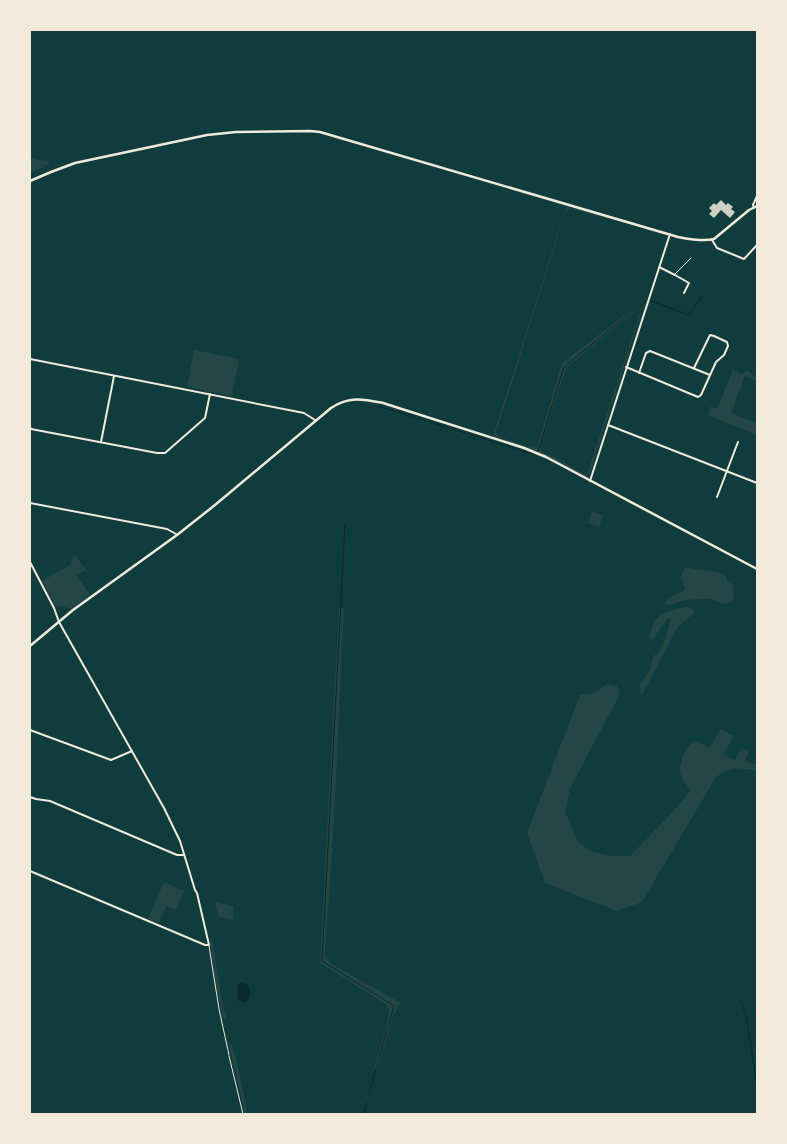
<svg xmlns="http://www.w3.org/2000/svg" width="787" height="1144" font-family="Overpass,sans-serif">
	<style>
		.green { fill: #244646 }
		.water { fill: #0a2a2b }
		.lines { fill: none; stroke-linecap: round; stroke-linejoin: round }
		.stream { stroke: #0a2a2b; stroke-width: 1 }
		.building { fill: #cfcfc3 }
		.path { stroke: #f1e9da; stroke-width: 1 }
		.service { stroke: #f1e9da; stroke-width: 1 }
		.minor { stroke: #f1e9da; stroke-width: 2 }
		.tertiary { stroke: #f1e9da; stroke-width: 2.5 }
	</style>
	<rect width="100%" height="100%" fill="#0f3d3e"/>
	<path class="green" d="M30,158L49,162V164L35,171L30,172Z
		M567,207L608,218L607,219L571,209L567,210L565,213L496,433L499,437L526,446L537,447L562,363L634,308L635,311L566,368L540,447L541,452L559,459L583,474H585L588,472L640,313H641L590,473L586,476H583L547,456L493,436L566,208Z
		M194,350L239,359L232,396L187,387Z
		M733,370L741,374L747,371L752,374L754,377L757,373V381L745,376L731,413L757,423V435L708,415L711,406L717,409Z
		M592,511L603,515L599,527L588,523Z
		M74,555L76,556L86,570L76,575L90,595L71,609L62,606L56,607L42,581L70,565Z
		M685,567C699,570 712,571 725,574L728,582L733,585L734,596L731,603L723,604L712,599H698L685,600L673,604L665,605L668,598L681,592L685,589L681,577Z
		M685,607L692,608L694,613L677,628L642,695C634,685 648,676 651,667C652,663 652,659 654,655H657L665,639L671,619L668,618L652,640L649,638C655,612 663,613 685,607Z
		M339,608L344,609L334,818L325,955L327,960L330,963L399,1002L400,1004L393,1016L377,1070L374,1069L386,1029L389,1010L386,1004L320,963Z
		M607,684L617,686L619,692L618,698L570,788L565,812L578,842L592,852L612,856H630L671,814L691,790C680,778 677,771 683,756C686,748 689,745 695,740L710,748L720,729L734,736L723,754L735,760L742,747L749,751L745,761L757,765V771C742,767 729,767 716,777L642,902L617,911L545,883L527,833L580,695L594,693Z
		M164,882L184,891L176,910L166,906L159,923L148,919Z
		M215,902L234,906L233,920L226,919L218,916Z
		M212,938L223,1006L226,1018H223L216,984L210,941Z
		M232,1044L240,1075L247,1114H245L229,1045Z"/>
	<path class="water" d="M240,983L247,984C252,991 252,999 244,1003L239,1001L237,996V986Z"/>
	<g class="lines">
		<path class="stream" d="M651,301L689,315L702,296
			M378,406L536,455
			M538,451L564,367L635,309
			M345,524L322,961L394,1006L369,1093
			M741,1001L746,1016L757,1085
			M364,1114L367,1102"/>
	</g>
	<path class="building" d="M721,200L726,205L728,203L733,207L731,209L735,212L730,218L721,210L714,218L709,214L712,211L709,208L714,203L716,205Z"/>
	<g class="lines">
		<path class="path" d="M229,1056L243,1114"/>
		<path class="service" d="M675,274L691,258
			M209,946L219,1009L229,1055"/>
		<path class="minor" d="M754,208L753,205L757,196
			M712,240L717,248L744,259L757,245
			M659,267L675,275L689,283L684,293
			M30,359L304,413L315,420
			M626,367L698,397L701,395L716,362L724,355L728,346L727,342L714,336L710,335L694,368
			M639,373L646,353L650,351L710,375
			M608,425L757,483
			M30,427L31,429L157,453H165L205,418L210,394
			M101,442L114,376
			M590,481L670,234
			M717,497L738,442
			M30,503L167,529L176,534
			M30,562L54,608L59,622L164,808L180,841L195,890L197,893L209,945H205L30,871
			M30,730L111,760L132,751
			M30,797L36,799L50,801L177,855H184"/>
		<path class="tertiary" d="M30,181L51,172L75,163L207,135L236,132L310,131L320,132L678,237C689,239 703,242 714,239L749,210L757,206
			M30,646L73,610L177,535L215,505L331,408C349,396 363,399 383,403L524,448L546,457L757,569"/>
	</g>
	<rect width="787" height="1144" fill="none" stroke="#f1e9da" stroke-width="62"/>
</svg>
